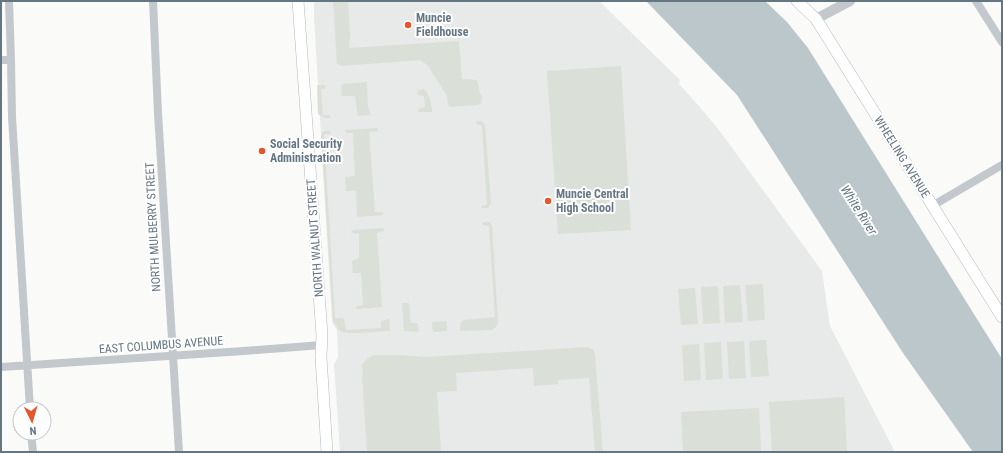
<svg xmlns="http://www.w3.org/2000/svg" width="1003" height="453" font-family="'Roboto Condensed',sans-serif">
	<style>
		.built { fill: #e8e9e9 }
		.green { fill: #dadfd7 }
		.water { fill: #bbc7cb }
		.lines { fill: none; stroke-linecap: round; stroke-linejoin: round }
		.secondary-casing { stroke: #b3babf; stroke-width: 12 }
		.minor { stroke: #c3c8cc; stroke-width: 8 }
		.tertiary { stroke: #c3c8cc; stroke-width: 10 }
		.secondary { stroke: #fff; stroke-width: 11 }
		.poi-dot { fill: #e4572e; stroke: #fff; stroke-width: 1.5 }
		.labels { text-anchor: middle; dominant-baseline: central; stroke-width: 4; stroke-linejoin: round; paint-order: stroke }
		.poi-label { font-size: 12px; font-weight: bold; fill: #657683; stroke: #fff; text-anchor: start }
		.street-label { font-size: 12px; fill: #657683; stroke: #fff }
		.water-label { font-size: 13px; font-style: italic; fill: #60757c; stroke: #fff }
	</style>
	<rect width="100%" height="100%" fill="#fafaf8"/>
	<path class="built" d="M314,1H599L680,80L679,84L699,106L719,130L822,271L830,326L895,452H340L334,365L338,357L337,330L332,322L314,16Z"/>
	<path class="green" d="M333,1H348L350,35L349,48L459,41L462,79L477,80L480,93L482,97L481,104L477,105L451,107L448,105L447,96L428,66L420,60L342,66L337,64Z
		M621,66L631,230L558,234L547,71Z
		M367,82L368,107L371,115L358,116L355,96H342L341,86L343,84Z
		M317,85H325V89H321L323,115H330V118H324L318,114Z
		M423,89C430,94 431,102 432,110V112H419L418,110L419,109L425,107L424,96L418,95L417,93L418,91Z
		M477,121H481L485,124L491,204L488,208H482L481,207L482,206L487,204L482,126L477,124L476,123Z
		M377,128L378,131L369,132L375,212H382L383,214V215L357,217L356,191H346L345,177L355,176L353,133H346L345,130Z
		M324,131H330L331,132L330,134H324L335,318H342L344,319L346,330L381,328V321L389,319L390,331C381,331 349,335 343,332C337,330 336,325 333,320L321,135Z
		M483,222H489L492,225L498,322L497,326L492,330L461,331L460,329L461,322L464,320L495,317L489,226L483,225L482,223Z
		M382,228L384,229V231L377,233L382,307L358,309L355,308L357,306L363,305L361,273H353L352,261L359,258V234L352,233L351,232L353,230Z
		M763,284L765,320L748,321L745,285Z
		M740,285L743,322L725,323L723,286Z
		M718,286L720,323L703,324L701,287Z
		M695,288L698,324L681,325L678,289Z
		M402,303H409L411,323H417L419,328L418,332L404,331Z
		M446,321L447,324V331L433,332L432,325V322Z
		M766,340L769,376L751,377L749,341Z
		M744,341L746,378L729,379L727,342Z
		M721,342L723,379L706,380L704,343Z
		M699,344L701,380L684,381L682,345Z
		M586,347L593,349L595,355L603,452H595L589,378L558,380V384L534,386L533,368L456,373L457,391L437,392L441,452H367L362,375H363L362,365L367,359L374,355H399L426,357Z
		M844,397L847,452H772L769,402Z
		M759,408L761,452H683L681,412Z"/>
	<path class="water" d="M646,1H765L787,22L808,48L1002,359V452H973L903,353L737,95Z"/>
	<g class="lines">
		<g class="secondary-casing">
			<path id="secondary" d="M298,1L322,335L321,357L327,452
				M797,1L816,19L1002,317"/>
		</g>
		<path class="minor" d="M9,1L11,60L12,117L30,409
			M153,1L158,113L179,452
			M976,1L1002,42
			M1,60H11
			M932,206L1002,165
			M1,367L244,351L322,345
			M31,433L33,452"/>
		<path class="tertiary" d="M816,19L850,1"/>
		<use href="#secondary" class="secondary"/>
	</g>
	<g class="poi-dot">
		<circle cx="408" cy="25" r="4"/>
		<circle cx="262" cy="151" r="4"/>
		<circle cx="548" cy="201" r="4"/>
	</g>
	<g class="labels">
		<g class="poi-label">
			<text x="416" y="18">Muncie<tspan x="416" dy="14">Fieldhouse</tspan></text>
			<text x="270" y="144">Social Security<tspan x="270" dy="14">Administration</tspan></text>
			<text x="556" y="194">Muncie Central<tspan x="556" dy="14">High School</tspan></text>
		</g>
		<g class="street-label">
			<text transform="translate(902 157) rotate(58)">WHEELING AVENUE</text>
			<text transform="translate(153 227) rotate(-93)">NORTH MULBERRY STREET</text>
			<text transform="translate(315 238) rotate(-94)">NORTH WALNUT STREET</text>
			<text transform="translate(161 345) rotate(-4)">EAST COLUMBUS AVENUE</text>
		</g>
		<g class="water-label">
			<text transform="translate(859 210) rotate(57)">White River</text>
		</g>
	</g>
	<rect width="1003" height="453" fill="none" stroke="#657683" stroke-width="4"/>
	<g transform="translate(32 421) rotate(175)"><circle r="19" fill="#ffffff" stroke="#c1c8cd"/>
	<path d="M0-3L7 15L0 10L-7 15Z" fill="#e4572e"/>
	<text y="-6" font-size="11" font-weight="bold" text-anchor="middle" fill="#657683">N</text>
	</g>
</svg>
